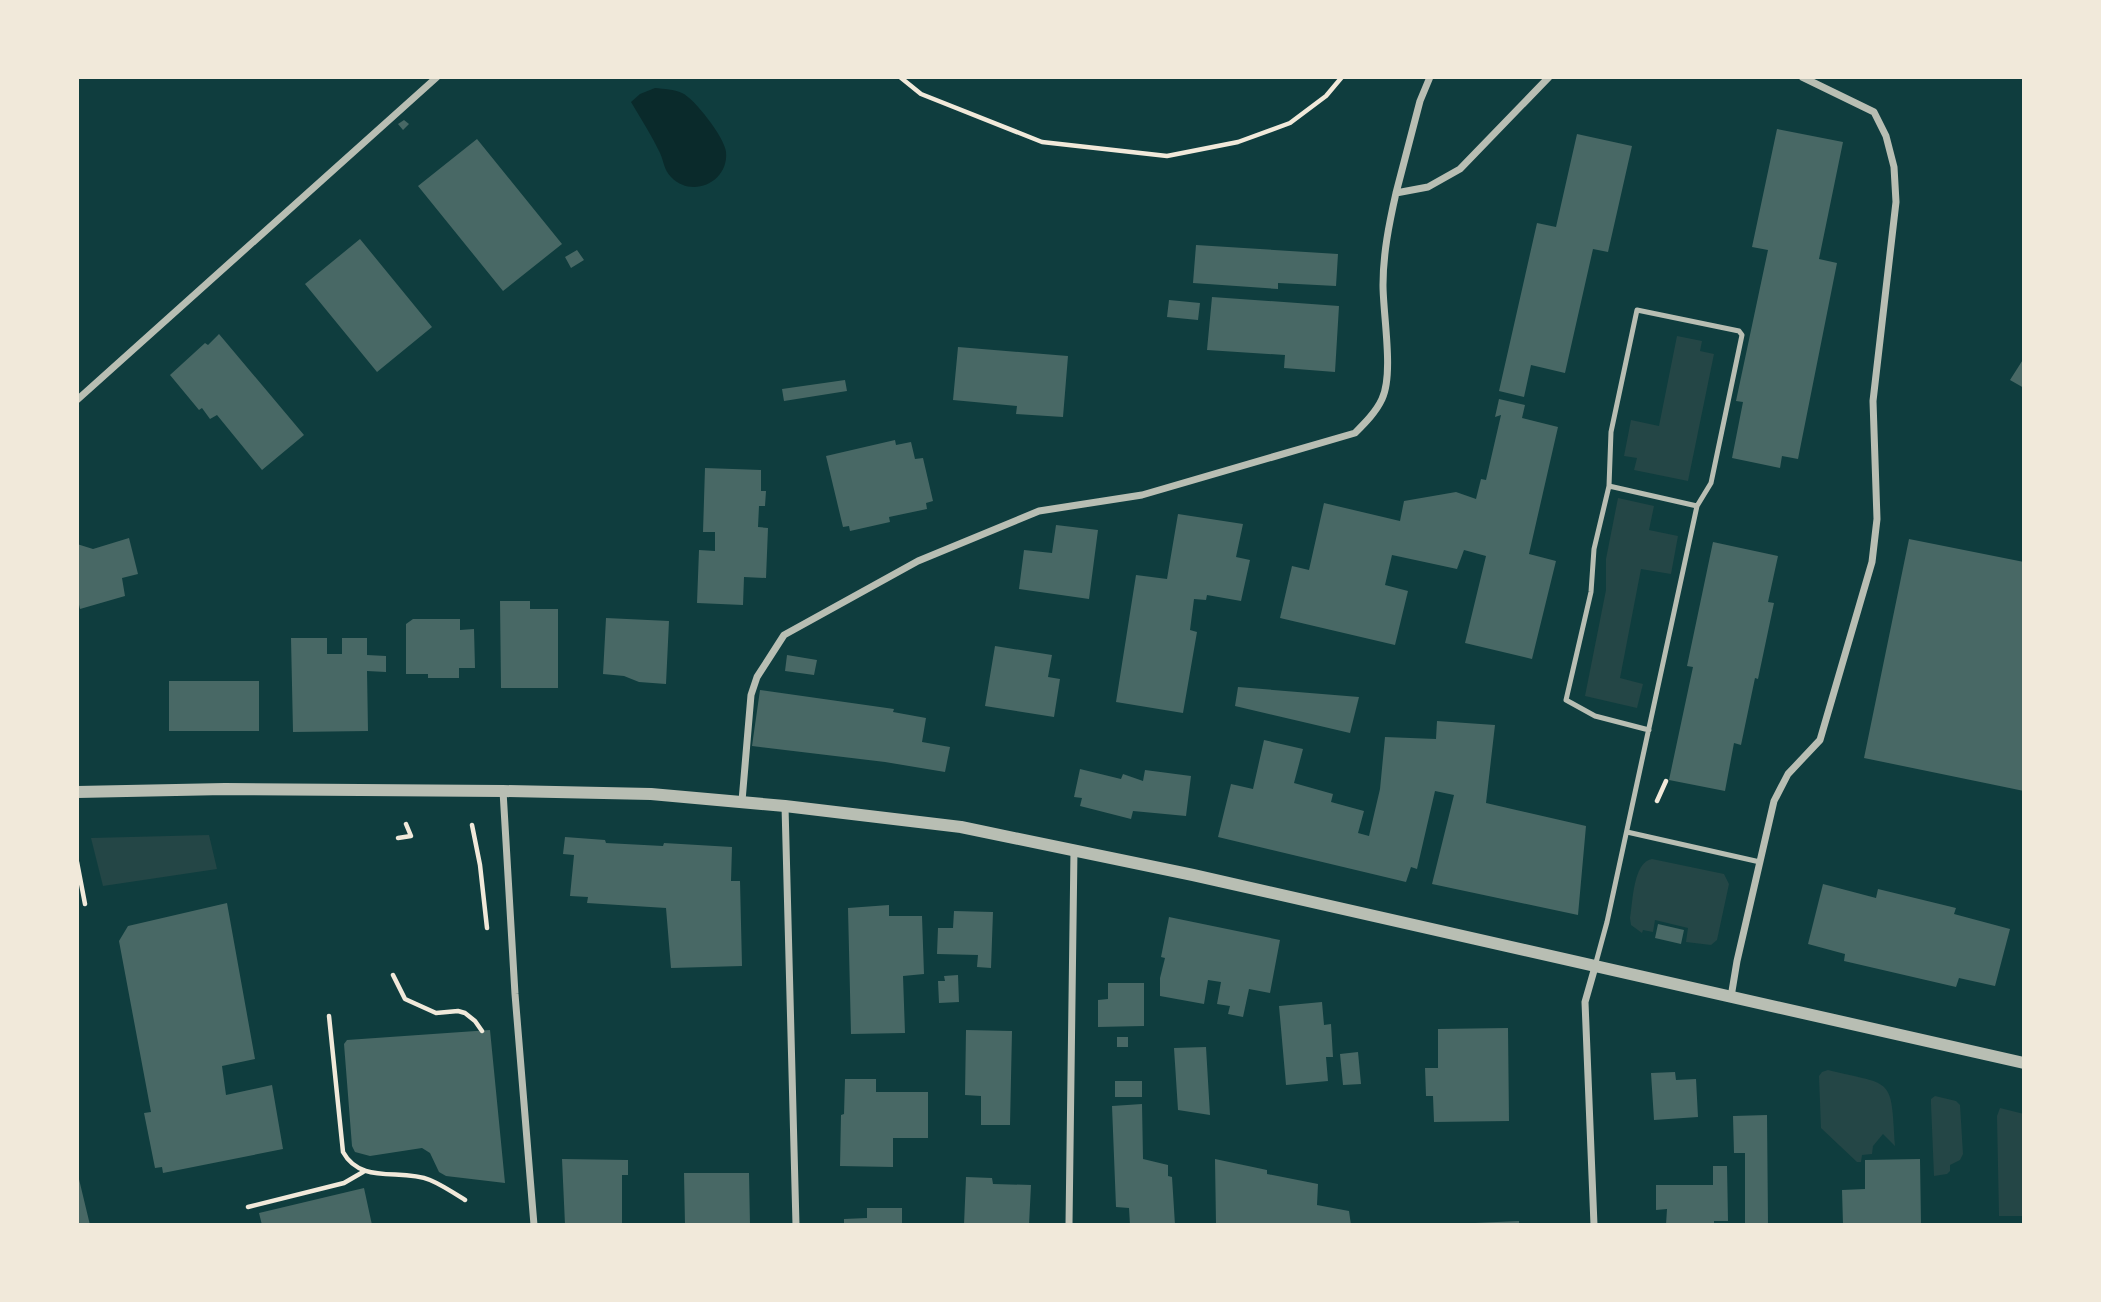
<svg xmlns="http://www.w3.org/2000/svg" width="2101" height="1302" font-family="'Libre Baskerville',serif">
	<style>
		.green { fill: #244646 }
		.water { fill: #0a2a2b }
		.building { fill: #486865 }
		.lines { fill: none; stroke-linecap: round; stroke-linejoin: round }
		.path { stroke: #f1e9da; stroke-width: 4.5 }
		.service { stroke: #b8beb3; stroke-width: 5 }
		.minor { stroke: #b8beb3; stroke-width: 7 }
		.tertiary { stroke: #b8beb3; stroke-width: 12 }
	</style>
	<rect width="100%" height="100%" fill="#0f3d3e"/>
	<path class="green" d="M1677,336L1702,341L1700,351L1714,354L1688,481L1634,470L1637,458L1624,456L1631,420L1659,426Z
		M1618,498L1654,506L1649,530L1678,536L1671,574L1641,569L1620,678L1643,684L1637,708L1585,696L1606,590V559Z
		M209,835L217,869L103,886L91,838Z
		M1652,859L1724,874L1729,884L1717,940L1711,945L1686,942L1688,928L1655,920L1653,932L1643,930L1642,933L1631,925L1630,918C1633,902 1633,862 1652,859Z
		M1828,1070C1894,1086 1891,1076 1895,1146L1883,1134L1873,1146L1872,1154L1862,1155L1861,1162H1857L1821,1128L1819,1076L1822,1072Z
		M1935,1096L1956,1101L1960,1105L1963,1154L1960,1160L1950,1165V1171L1947,1174L1934,1176L1931,1104V1099Z
		M2000,1108L2024,1114V1216H1999L1997,1116Z"/>
	<path class="water" d="M655,88C664,89 674,89 682,93C694,98 725,138 726,152C729,182 692,199 671,177C664,170 664,162 660,153C652,136 641,119 631,102L640,94Z"/>
	<path class="building" d="M404,120L409,124L403,130L398,124Z
		M1777,129L1843,142L1819,259L1837,263L1798,459L1782,456L1780,468L1732,458L1743,402L1736,401L1768,250L1752,247Z
		M1577,134L1632,146L1608,252L1593,249L1565,373L1531,365L1524,397L1499,391L1537,223L1556,227Z
		M477,139L562,244L503,291L418,186Z
		M360,239L432,327L377,372L305,284Z
		M1196,245L1338,254L1336,286L1278,283V289L1193,283Z
		M577,250L584,260L571,268L565,257Z
		M1212,297L1339,306L1335,372L1284,368L1285,355L1207,350Z
		M1169,300L1200,303L1198,320L1167,317Z
		M219,334L304,435L262,470L217,415L210,419L202,408L199,410L170,375L205,343L208,345Z
		M958,347L1068,356L1063,417L1016,414L1017,406L953,400Z
		M2024,358V388L2010,380Z
		M845,380L847,391L784,401L782,389Z
		M1499,399L1525,405L1522,418L1558,427L1529,554L1556,561L1532,659L1465,643L1486,556L1464,550L1457,569L1392,555L1385,585L1408,591L1395,645L1280,618L1292,566L1309,570L1324,503L1400,521L1404,501L1456,492L1476,499L1481,479L1486,480L1501,415L1495,417Z
		M895,440L896,445L911,442L915,459L923,458L933,501L926,503L927,509L889,517L890,522L850,531L849,526L843,527L826,456Z
		M705,468L761,470V491H766L765,506H759L758,527L768,528L766,578L744,577L743,605L697,603L699,550L715,551V532H703Z
		M1178,514L1243,524L1236,557L1250,560L1241,601L1207,595L1206,600L1194,599L1190,630L1197,632L1183,713L1116,702L1136,575L1167,579Z
		M1056,525L1098,530L1089,599L1019,589L1024,550L1052,553Z
		M129,538L138,574L122,578L125,596L80,609L77,596V544L93,549Z
		M1909,539L2024,562V791L1864,758Z
		M1713,542L1778,556L1768,602L1774,603L1758,679L1755,678L1741,745L1734,743L1725,791L1669,780L1693,667L1687,666Z
		M500,601H530V609H558V688H501Z
		M606,618L669,621L666,684L639,682L624,676L603,674Z
		M413,619H460V630L474,629L475,668H459V678H428V674H406V624Z
		M291,638H327V654H342V638H367V655L386,656V672L367,671L368,731L293,732Z
		M995,646L1052,655L1048,677L1060,679L1054,717L985,706Z
		M787,655L817,660L814,675L785,671Z
		M169,681H259V731H169Z
		M1238,687L1359,697L1350,733L1235,706Z
		M760,690L894,709L893,712L926,718L922,742L950,747L945,772L885,762L752,746Z
		M1437,721L1495,725L1486,803L1586,826L1578,915L1432,884L1454,795L1435,791L1417,869L1411,867L1406,882L1218,837L1231,784L1253,789L1264,740L1303,749L1294,783L1333,794L1331,802L1364,811L1358,833L1369,836L1380,789L1385,737L1436,739Z
		M1080,769L1121,779L1123,774L1143,781L1145,770L1191,776L1186,816L1133,811L1131,819L1080,806L1082,798L1074,797Z
		M565,837L605,840L606,843L663,846L664,843L732,847L731,881H740L742,966L671,968L666,908L587,903L588,897L570,896L574,855L563,854Z
		M1823,884L1876,898L1878,889L1956,908L1954,914L2010,929L1995,986L1959,978L1956,987L1844,961L1845,954L1808,944Z
		M227,903L255,1059L222,1066L226,1095L272,1085L283,1149L163,1173L162,1167L155,1168L144,1113L151,1112L119,941L128,926Z
		M889,905V916H922L924,974L903,976L905,1033L851,1034L848,908Z
		M954,911L993,912L991,968L977,967L978,955L937,954L938,928H953Z
		M1169,917L1280,940L1270,993L1249,989L1243,1017L1228,1014L1230,1006L1217,1004L1221,982L1208,980L1204,1004L1160,996V978L1165,958L1161,957Z
		M1658,924L1684,930L1681,944L1655,938Z
		M958,975L959,1002L939,1003L938,981H945L944,976Z
		M1108,983H1144V1026L1098,1027V1000L1108,999Z
		M1322,1002L1324,1025L1331,1024L1333,1057H1326L1328,1081L1286,1085L1279,1006Z
		M1508,1028L1509,1121L1434,1122L1433,1096H1426L1425,1068H1438V1029Z
		M490,1030L505,1183L446,1176L439,1172L430,1153L422,1148L370,1156L355,1152L352,1146L344,1044L347,1040Z
		M966,1030L1012,1031L1010,1125H981V1096L965,1095Z
		M1117,1037H1128V1047H1117Z
		M1206,1047L1210,1115L1178,1110L1174,1048Z
		M1358,1052L1361,1084L1343,1085L1340,1054Z
		M1675,1072L1676,1080L1696,1079L1698,1117L1654,1120L1651,1073Z
		M845,1079H876V1092H928V1138H893V1167L840,1166L841,1115L844,1114Z
		M1115,1081H1142V1097H1115Z
		M1142,1104L1143,1159L1168,1165V1176L1172,1177L1175,1225H1130L1129,1208L1116,1207L1112,1106Z
		M1767,1115L1768,1225H1745V1153H1734L1733,1116Z
		M562,1159L628,1160V1175H622V1225H565Z
		M1215,1159L1267,1170V1174L1318,1184L1317,1205L1349,1211L1351,1225H1216Z
		M1920,1159L1921,1225H1843L1842,1190L1865,1189V1160Z
		M1713,1166H1727L1728,1221H1714V1225H1666L1667,1209L1656,1210V1185H1713Z
		M684,1173H749L750,1225H685Z
		M77,1175H78L90,1225H77Z
		M966,1177L992,1178L993,1184L1031,1185L1029,1225H964Z
		M364,1188L372,1225H262L259,1213Z
		M867,1208H902V1225H844V1219L867,1218Z
		M1519,1221V1225H1475V1223Z"/>
	<g class="lines">
		<path class="path" d="M900,77L921,94L1042,142L1167,156L1238,142L1290,123L1326,96L1342,77
			M1657,801L1666,781
			M472,825L480,865L487,928
			M398,838L411,836L406,824
			M77,862L85,904
			M393,975L405,999L436,1013L458,1011L465,1013L475,1021L482,1031
			M329,1016L343,1152C361,1185 401,1168 430,1180C442,1185 454,1193 465,1200
			M248,1207L344,1183L363,1172"/>
		<path class="service" d="M1609,486L1611,432L1637,310L1739,331L1742,335L1711,483L1697,506
			M1627,832L1760,862
			M1595,966L1607,922L1697,506L1609,486L1594,549L1591,592L1566,700L1595,716L1649,730"/>
		<path class="minor" d="M1396,193L1420,101L1430,77
			M77,400L437,77
			M503,791L515,994L534,1225
			M742,801L751,695L757,677L784,635L918,561L1039,511L1142,495L1355,433C1365,423 1376,412 1382,399C1394,374 1383,315 1383,285C1383,254 1389,224 1396,193L1428,187L1460,169L1549,77
			M785,806L796,1225
			M1731,997L1737,961L1774,801L1788,774L1820,740L1872,562L1877,519L1873,401L1896,202L1894,167L1886,136L1874,112L1802,77
			M1069,1225L1074,850
			M1594,1225L1585,1002L1595,967"/>
		<path class="tertiary" d="M77,792L225,789L503,791L651,794L785,806L961,827L1193,875L2024,1063"/>
	</g>
	<rect width="2101" height="1302" fill="none" stroke="#f1e9da" stroke-width="158"/>
</svg>
